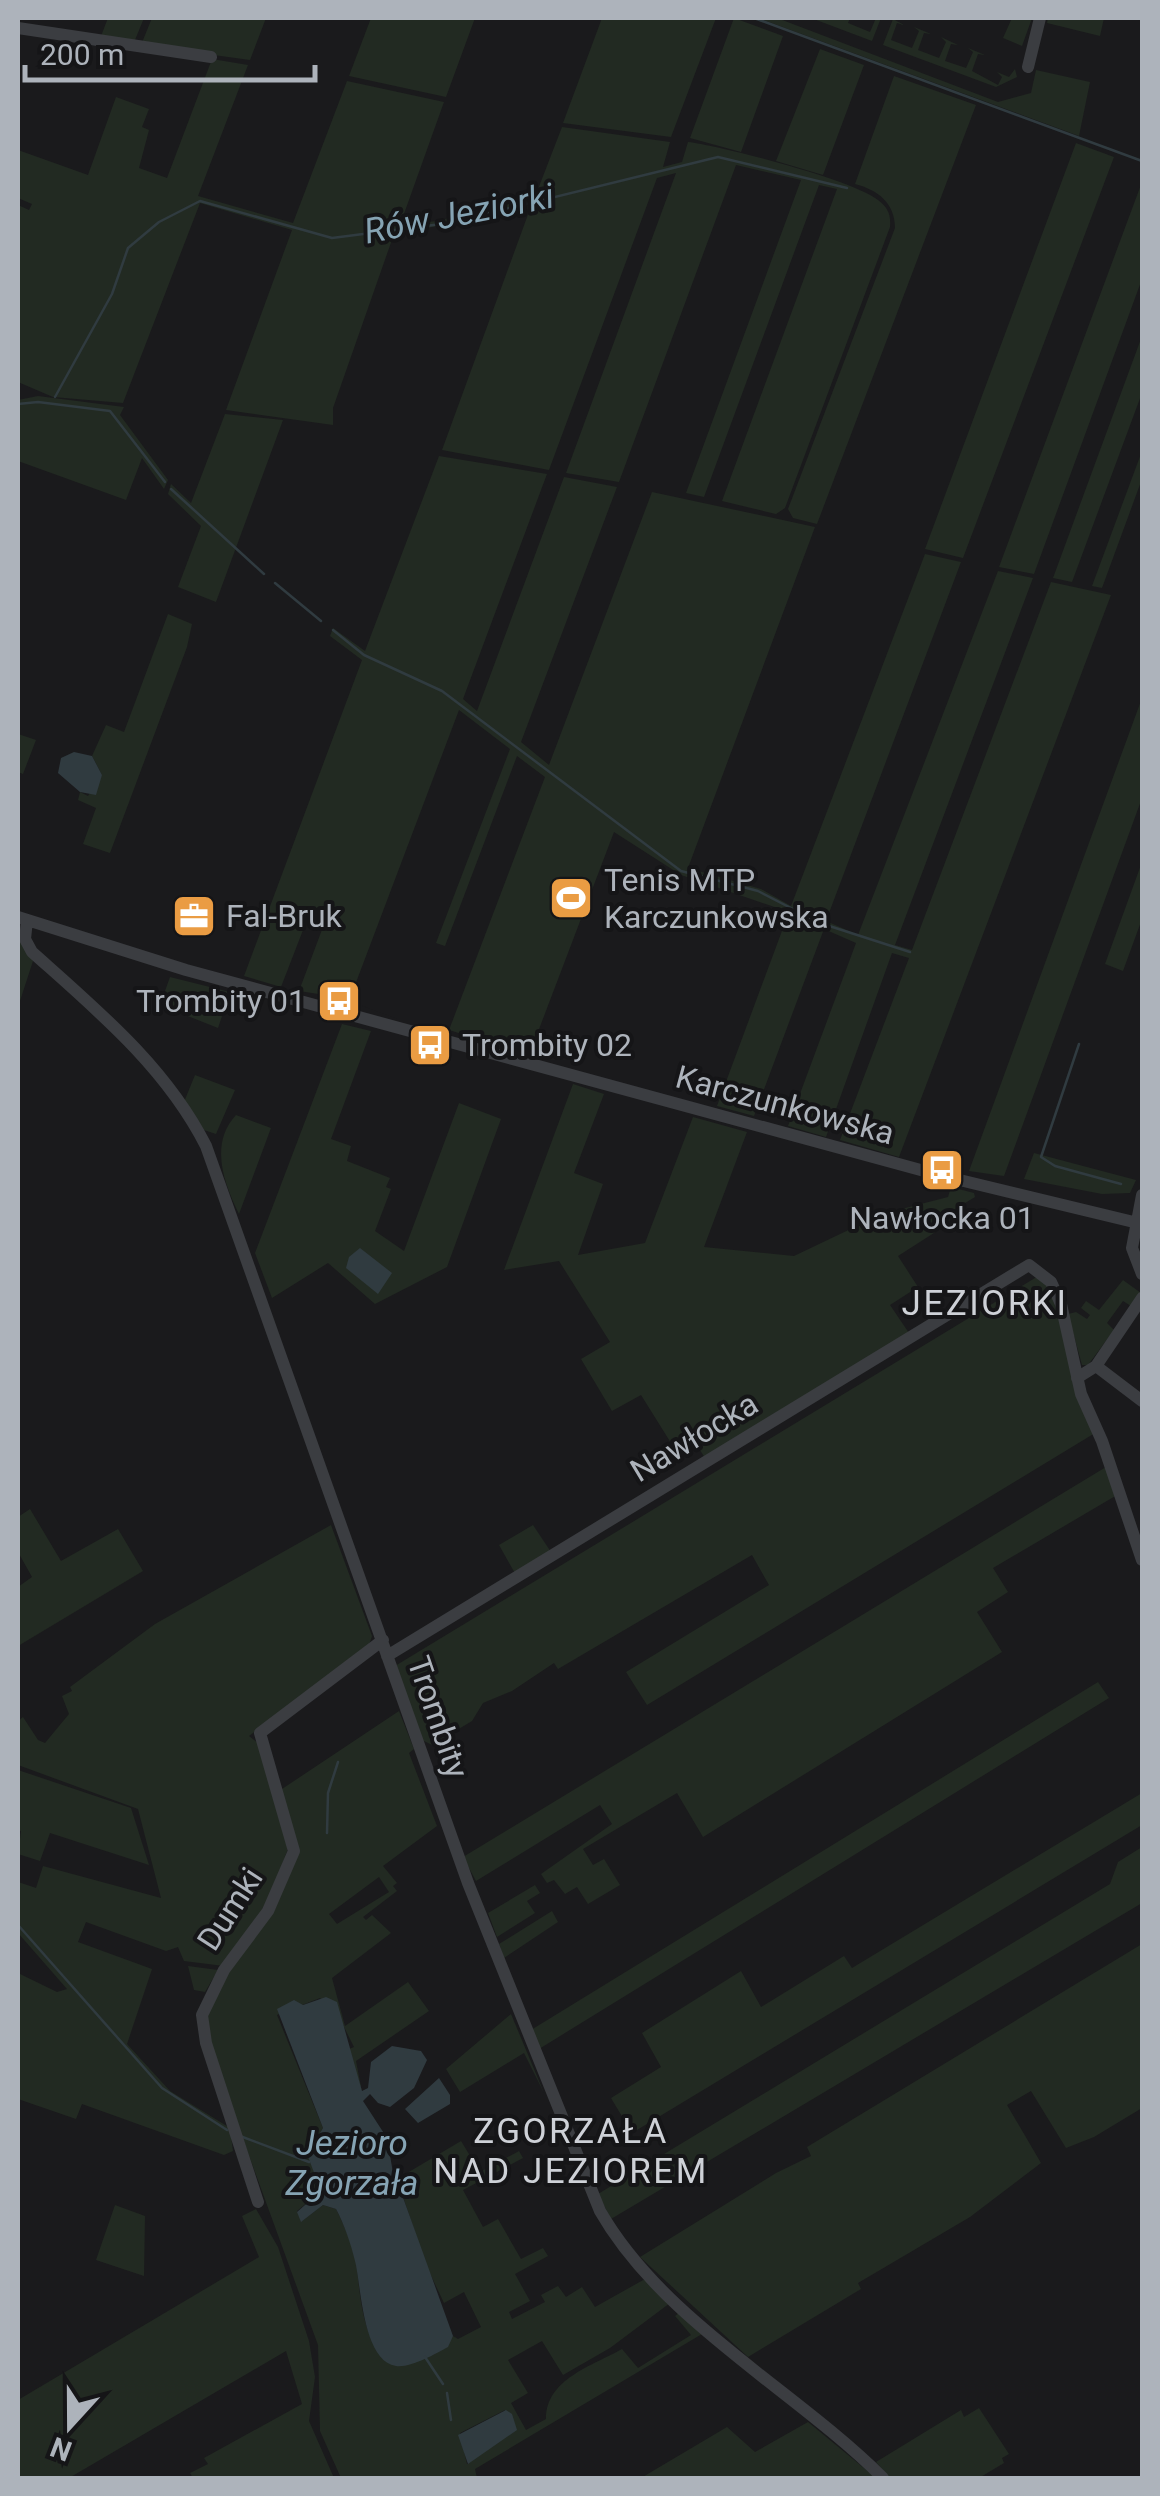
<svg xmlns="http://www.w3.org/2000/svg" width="1160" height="2496" font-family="Roboto,sans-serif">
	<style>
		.green { fill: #222a22; fill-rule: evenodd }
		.water { fill: #303b40 }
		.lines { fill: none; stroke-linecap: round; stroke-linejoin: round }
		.stream { stroke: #303b40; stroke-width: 2.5 }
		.minor { stroke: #3b3d41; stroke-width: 12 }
		.labels { text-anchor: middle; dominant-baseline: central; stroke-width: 8; stroke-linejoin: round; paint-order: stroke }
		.poi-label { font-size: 32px; fill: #adb3bb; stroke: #151517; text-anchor: start }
		.street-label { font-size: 32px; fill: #adb3bb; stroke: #151517 }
		.water-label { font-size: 35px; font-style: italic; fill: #86a4b4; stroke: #151517 }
		.neighbourhood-label { font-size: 35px; letter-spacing: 2.5px; fill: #ced1d7; stroke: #151517 }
	</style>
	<rect width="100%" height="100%" fill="#1a1a1c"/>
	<path class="green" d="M108,18H144L135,40L101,36Z
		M152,18H266L250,60L141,45Z
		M371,18H475L446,97L349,76Z
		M602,18H716L671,137L563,123Z
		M734,18L783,36L741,152L690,138Z
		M758,18H777L998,102L1031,93L1036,70L1090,82L1079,136Z
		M811,18H850L848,23L870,32L876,18H881L872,41Z
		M1012,18H1032L1022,46L1003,38Z
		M1048,18H1104L1100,36L1047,23Z
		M893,19L904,25L897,23L891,40L912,48L919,31L914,27L931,34L924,33L918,50L939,58L946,42L941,37L958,45L951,44L945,61L966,68L973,52L968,48L985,55L978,54L972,71L998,85L1002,77L997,72L1009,77L1015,69L1017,77L996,87L883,45Z
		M820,49L864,65L823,175L776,161Z
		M212,59L248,65L198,196L293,223L347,81L444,102L400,225L437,221L535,197L562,127L670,142L663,167L682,162L688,142C722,146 853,180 878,200C888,208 891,214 890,227L785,508L776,514L722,501L837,189L819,185L704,497L686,493L801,180L736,165L619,482L566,473L676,173L657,178L549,470L442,450L530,209L394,234L333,408V425L226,410L292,230L200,203L123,403L53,397L18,382V205L29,210L32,204L18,198V150L88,175L116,97L149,109L142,127L149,130L139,168L167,178Z
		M894,76L976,105L817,524L793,518L788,509L895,228C895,203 878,190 855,184Z
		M1076,143L1114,157L963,558L925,549Z
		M1142,182V279L1034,574L999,567Z
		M1142,336V393L1072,582L1053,578Z
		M38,396L124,407L120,415L168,480L164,489L142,458L126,500L18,461V400Z
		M225,414L283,420L216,602L178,587L201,526L168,494L171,484L191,503Z
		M1142,451V479L1102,588L1092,586Z
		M439,456L547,474L463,699L477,711L564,477L617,487L521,742L549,765L652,492L815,527L688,868L761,889L791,906L925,554L961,562L826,921L858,935L998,571L1033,578L895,945L912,950L1051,582L1111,595L899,1157L840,1140L909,958L892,953L826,1137L788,1126L856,943L824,929L754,1116L717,1106L789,912L681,875L614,832L533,1045L517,1041L513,1050L449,1030L545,777L517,756L445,946L436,943L510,749L459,710L349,1001L398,1019L338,997L299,991L326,919L310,912L281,987L244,976L362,660L330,636L333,628L365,651Z
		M168,614L192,624L187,647L110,853L83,844L96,808L78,800L80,792L88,796L102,775L92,756L106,725L124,732Z
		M1142,698V798L1004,1176L969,1171Z
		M18,734L36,740L23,774L18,772Z
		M1142,862V919L1123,971L1105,964Z
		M18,938L33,961L19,1004L18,1003Z
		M170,977L230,992L218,1028L160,1005Z
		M342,1024L371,1031L331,1139L351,1146L347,1161L390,1178L386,1187L391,1189L375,1231L404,1251L459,1103L501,1119L447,1267L375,1304L328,1263L272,1298L255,1253Z
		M195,1075L235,1090L216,1134L204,1130L184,1102Z
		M573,1084L604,1094L574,1173L603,1184L578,1255L645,1243L693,1117L747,1132L704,1247L794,1256L882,1214L948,1197L951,1187L974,1193L975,1197L952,1211L948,1224L898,1256L918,1287L890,1305L909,1333L705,1458L689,1433L671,1443L641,1395L612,1411L581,1359L610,1342L559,1261L504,1270Z
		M236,1115L271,1128L239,1214C224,1183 209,1144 236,1115Z
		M1034,1153L1136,1180L1130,1193L1102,1194L1024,1179Z
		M1040,1275L1054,1298L1095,1433L647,1705L626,1672L769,1585L752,1555L558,1669L554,1663L512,1691L483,1703L472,1721L432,1745L422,1740L395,1666Z
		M1123,1280L1141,1293L1131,1306L1123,1301L1107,1323L1114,1330L1088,1365H1082L1068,1314L1076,1312L1087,1319L1090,1315L1081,1308L1086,1301L1099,1310Z
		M1106,1467L1117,1495L993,1568L1008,1592L977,1612L1002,1652L703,1837L677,1793L583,1849L593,1865L604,1859L620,1885L588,1904L577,1887L565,1894L554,1880L547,1883L541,1874L612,1824L600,1805L476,1881L463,1857Z
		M30,1509L61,1561L118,1529L143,1571L18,1646V1587L32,1577L18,1552V1517Z
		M331,1525L372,1636L368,1648L249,1736L258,1743L289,1846L264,1912L224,1966L184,1961L178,1947L166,1951L86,1922L78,1942L152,1969L127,2044L170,2091L230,2128L233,2151L224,2155L82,2104L76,2119L18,2099V1973L57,1992L67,1989L18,1933V1882L36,1888L43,1866L161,1898L138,1809L18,1765V1721L23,1717L38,1740L45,1743L69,1714L62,1696L72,1691L70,1687L155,1624Z
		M533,1525L551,1552L516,1575L499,1545Z
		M1098,1682L1109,1698L539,2049L531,2030Z
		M399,1711L414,1749L409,1753L437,1826L383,1866L397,1883L393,1886L397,1891L363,1917L366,1920L372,1915L391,1933L332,1978L345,2026L408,1982L429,2011L356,2061L362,2092L349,2049L354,2047L337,2013L320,1998L277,2015L323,2128L308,2154L321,2191L297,2211L302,2221L323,2205L336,2209C344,2225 355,2249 357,2267C360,2300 366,2378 416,2361C432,2355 444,2350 453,2336L458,2339L481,2327L464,2292L444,2303L426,2265L397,2179L461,2141L480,2172L519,2151L523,2158L463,2190L483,2227L498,2219L521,2259L543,2248L548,2256L515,2274L530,2301L509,2312L512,2319L545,2302L541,2295L558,2286L566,2297L582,2287L595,2307L645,2279L670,2303L610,2348L563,2375L542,2341L508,2360L528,2393L511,2403L526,2430L546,2419C546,2379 592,2366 622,2349L638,2368L691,2335L675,2316L679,2313L702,2334L475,2469L477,2478H341L320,2431L318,2345L208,2043L206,2010L295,1863L279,1791ZM379,1877L389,1892L337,1924L329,1914ZM505,2410L468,2464H467L460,2433Z
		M18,1770L131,1808L149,1865L50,1833L40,1861L18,1854L21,1831L18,1830Z
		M1142,1793V1825L632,2133L611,2098L661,2067L642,2033L741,1971L761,2007L844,1956L852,1968Z
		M1142,1847V1903L611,2219L598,2194L1110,1884L1118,1862Z
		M535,1885L540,1893L527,1901L535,1913L497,1937L488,1913Z
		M552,1911L558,1922L504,1958L499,1944Z
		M1142,1944V2108L1094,2137L1066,2148L1031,2091L1007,2105L1041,2163L970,2217L858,2283L861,2289L748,2357L640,2257L776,2173L811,2156L807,2147Z
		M188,1966L218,1970L205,1992L194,1990Z
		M511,2014L544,2093L524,2053L460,2092L446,2069Z
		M115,2205L145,2216L144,2276L96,2260Z
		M256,2209L278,2247L309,2341L315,2377L309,2421L334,2478H193L190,2473L208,2464L204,2458L302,2404L286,2351L69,2478H18V2400L259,2257L242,2216Z
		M979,2408L1009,2454L1002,2458L1004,2463L979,2478H890L876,2462L961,2410L964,2417Z
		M808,2422L876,2478H641L727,2427L755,2452Z"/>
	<path class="water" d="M74,752L92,756L102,775L96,795L80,792L58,773L61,758Z
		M360,1248L392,1273L378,1294L346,1268L349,1257Z
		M326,1997L337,2002L362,2091L368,2088L371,2062L392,2046L421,2051L427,2060L414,2088L390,2107L378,2103L370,2094L363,2101L387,2138L392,2167L453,2336L448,2347C435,2354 411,2368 396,2366C362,2361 361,2283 355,2261C351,2244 344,2224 336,2209L323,2205L301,2222L297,2212L321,2191L307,2154L323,2128L277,2009L294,2000L303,2005Z
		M439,2078L450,2095V2104L418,2123L405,2109Z
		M506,2410L512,2414L517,2430L468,2464L458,2435Z"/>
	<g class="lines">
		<path class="stream" d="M754,18L1142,161
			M55,397L112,294L128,248L159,222L200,201L332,238L449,223L718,157L847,188
			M18,404L38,402L110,411L165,482
			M171,489L264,574
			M275,583L321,621
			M333,630L364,655L442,691L681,871L758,891L820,923L910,952
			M1079,1044L1041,1157L1055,1166L1121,1184
			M327,1833L328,1793L338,1762
			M18,1925L162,2088L227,2130
			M240,2136L309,2162
			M425,2357L443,2384
			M447,2393L451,2420"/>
		<path class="minor" d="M18,28L211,57
			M1028,67L1040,18
			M18,917L186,970L939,1175L1142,1224
			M27,920L25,939L32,952C97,1010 166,1067 206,1146L468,1883L600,2211C663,2321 795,2390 883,2478
			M1142,1195L1132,1248L1142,1274
			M1096,1366L1142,1401
			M1077,1378L1096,1366L1142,1298
			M387,1656L1029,1265L1051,1282L1061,1304L1081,1394L1102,1441L1142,1560
			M258,2202L206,2043L202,2015L224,1970L268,1911L294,1851L260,1733L383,1640"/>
	</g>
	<defs>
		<g id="stadium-square" transform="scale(2.25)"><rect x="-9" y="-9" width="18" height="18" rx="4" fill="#ea9c43" stroke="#151517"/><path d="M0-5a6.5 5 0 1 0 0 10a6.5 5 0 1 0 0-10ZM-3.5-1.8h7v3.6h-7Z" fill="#fff"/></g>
		<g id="office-square" transform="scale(2.25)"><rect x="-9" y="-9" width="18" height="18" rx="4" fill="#ea9c43" stroke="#151517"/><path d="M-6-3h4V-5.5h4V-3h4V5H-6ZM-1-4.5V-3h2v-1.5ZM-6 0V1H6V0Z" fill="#fff"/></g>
		<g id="bus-square" transform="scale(2.25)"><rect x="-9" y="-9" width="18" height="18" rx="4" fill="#ea9c43" stroke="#151517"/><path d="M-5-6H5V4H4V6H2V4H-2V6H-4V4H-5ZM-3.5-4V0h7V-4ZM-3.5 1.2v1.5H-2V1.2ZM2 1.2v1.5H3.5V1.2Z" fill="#fff"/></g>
	</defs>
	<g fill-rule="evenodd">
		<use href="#stadium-square" x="571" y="898"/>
		<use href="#office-square" x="194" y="916"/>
		<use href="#bus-square" x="339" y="1001"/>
		<use href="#bus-square" x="430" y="1045"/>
		<use href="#bus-square" x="942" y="1170"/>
	</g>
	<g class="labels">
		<g class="poi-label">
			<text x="604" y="880">Tenis MTP<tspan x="604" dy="37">Karczunkowska</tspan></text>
			<text x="226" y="916">Fal-Bruk</text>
			<text x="306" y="1001" text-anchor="end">Trombity 01</text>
			<text x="462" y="1045">Trombity 02</text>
			<text x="942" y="1218" text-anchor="middle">Nawłocka 01</text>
		</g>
		<g class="street-label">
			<text transform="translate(785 1105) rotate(15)">Karczunkowska</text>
			<text transform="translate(694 1437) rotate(-31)">Nawłocka</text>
			<text transform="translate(438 1717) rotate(71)">Trombity</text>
			<text transform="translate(230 1909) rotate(-57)">Dumki</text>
		</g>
		<g class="water-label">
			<text transform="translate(459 214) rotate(-11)">Rów Jeziorki</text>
			<text x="352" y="2143">Jezioro<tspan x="352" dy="40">Zgorzała</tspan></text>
		</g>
		<g class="neighbourhood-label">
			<text x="985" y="1303">JEZIORKI</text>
			<text x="571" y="2131">ZGORZAŁA<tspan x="571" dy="40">NAD JEZIOREM</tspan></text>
		</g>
	</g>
	<rect width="1160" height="2496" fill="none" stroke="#adb3bb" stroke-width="40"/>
	<g transform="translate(70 2426) rotate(201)" stroke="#151517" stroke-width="8" paint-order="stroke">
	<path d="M0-8L18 38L0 25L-18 38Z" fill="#adb3bb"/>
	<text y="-15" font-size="28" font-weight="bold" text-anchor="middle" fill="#adb3bb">N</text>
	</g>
	<path d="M25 65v15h290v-15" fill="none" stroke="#adb3bb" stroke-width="5"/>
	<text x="40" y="65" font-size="30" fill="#adb3bb" stroke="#151517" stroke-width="8" paint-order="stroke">200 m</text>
</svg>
